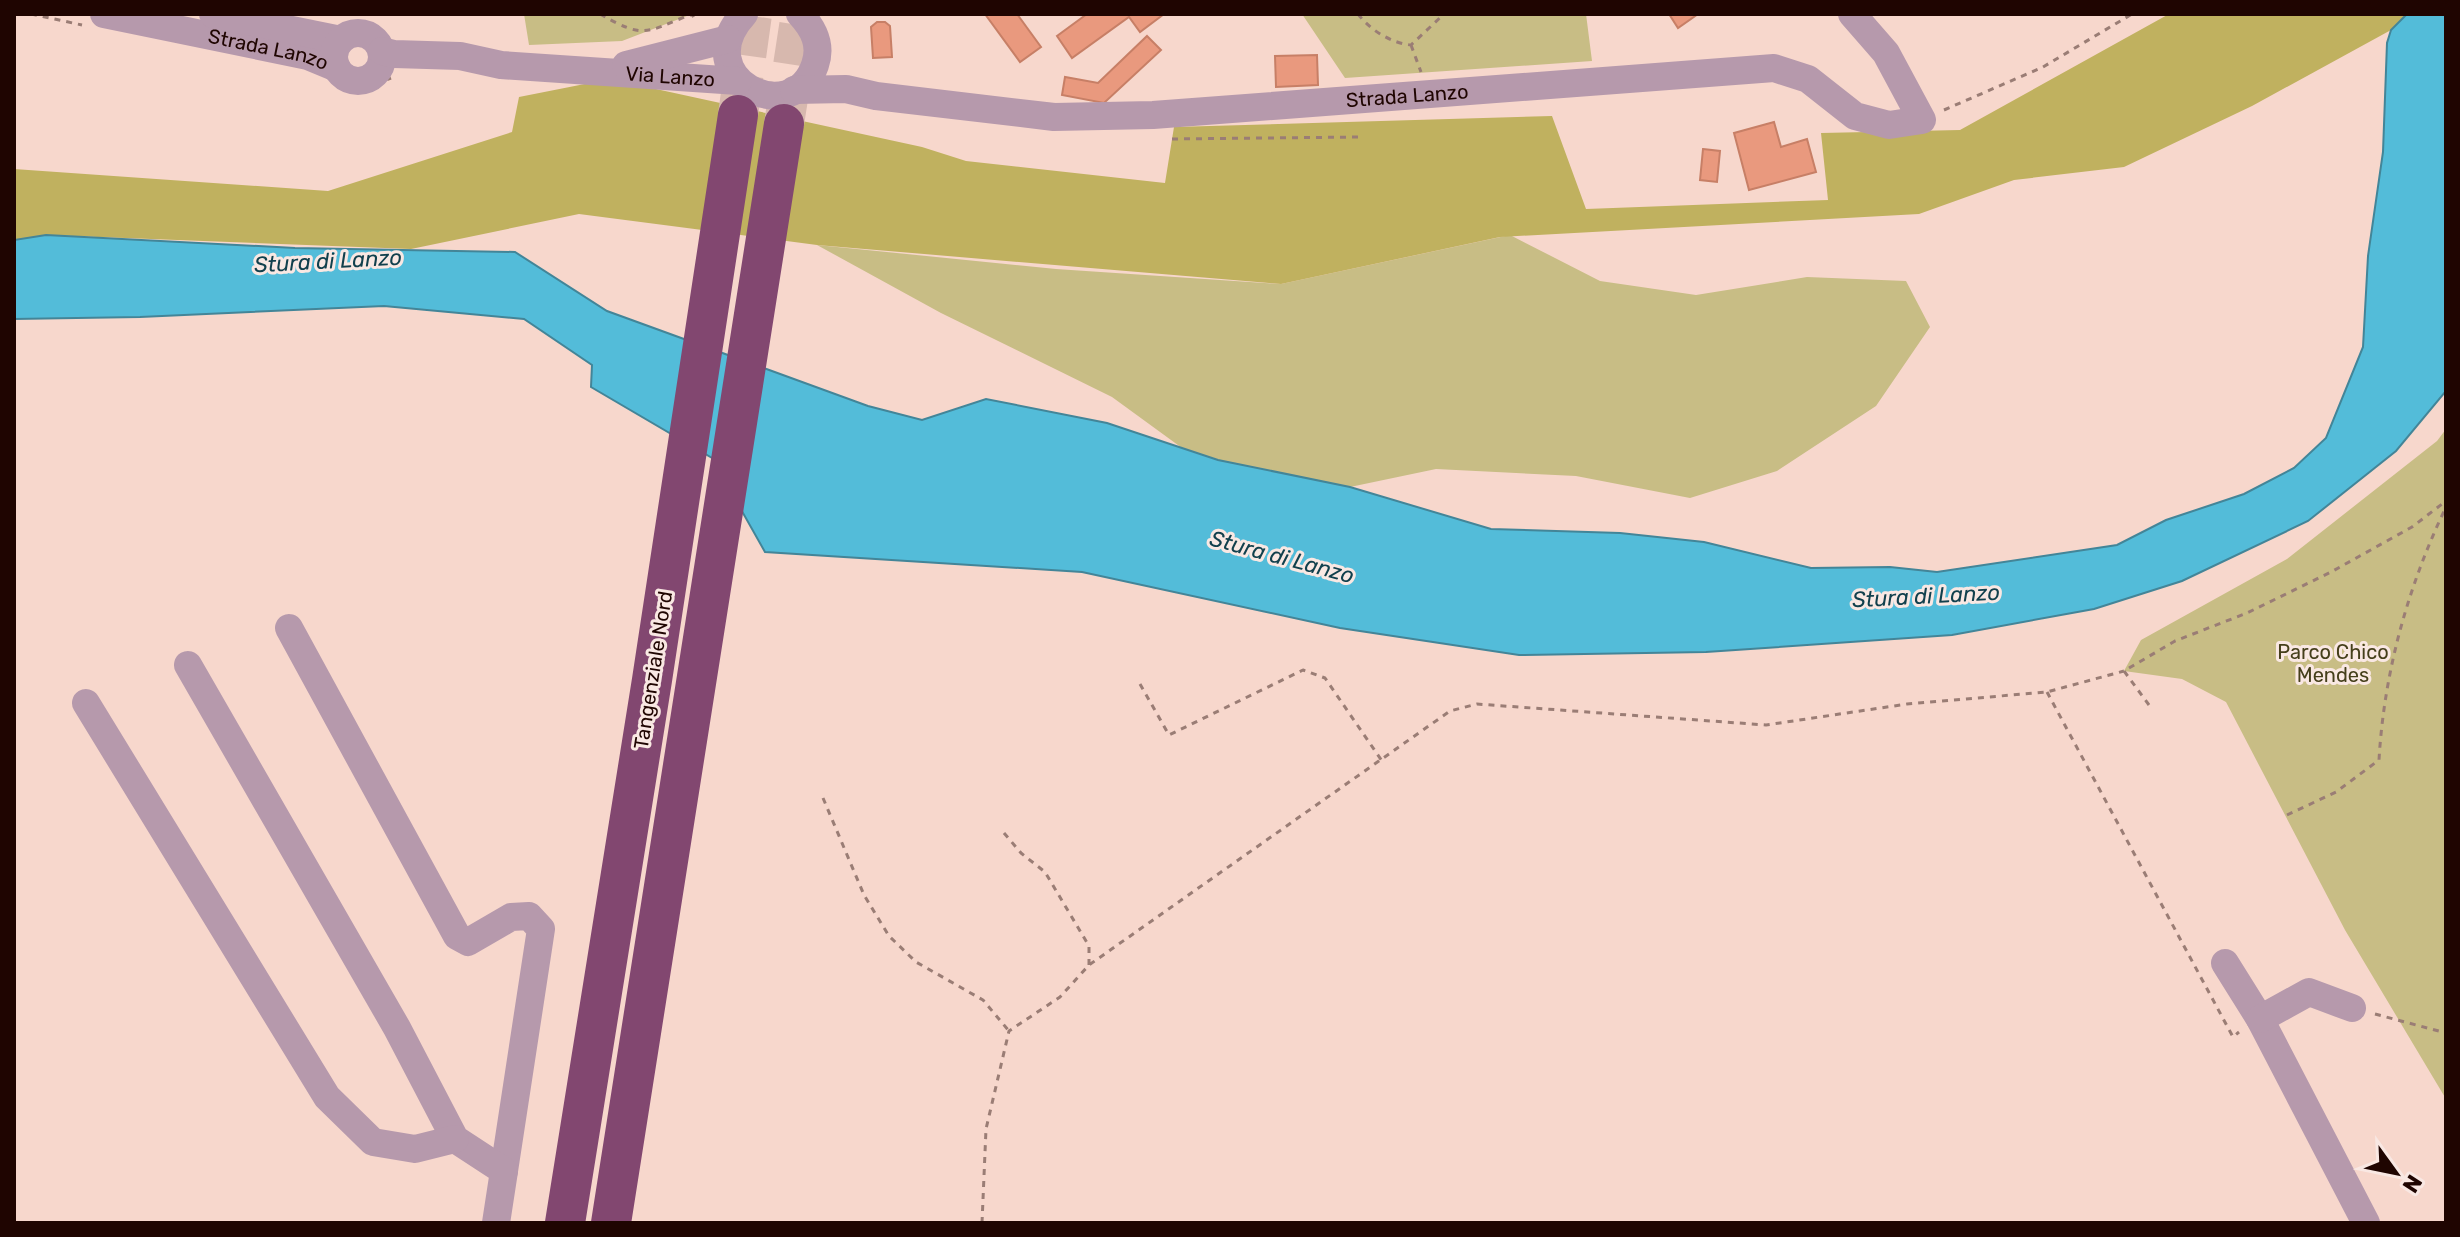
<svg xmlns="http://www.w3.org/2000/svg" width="2460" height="1237" font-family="Rubik,sans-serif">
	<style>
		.green { fill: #c8bd85 }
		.forest { fill: #c0b15f }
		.water { fill: #53bcd9; stroke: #438598; stroke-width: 2 }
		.building { fill: #e9997e; stroke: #c77f66; stroke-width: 2 }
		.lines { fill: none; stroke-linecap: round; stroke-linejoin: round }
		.highway-tunnel { stroke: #d7b8ae; stroke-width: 40; stroke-dasharray: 40 20; stroke-linecap: butt }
		.path { stroke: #9a7d75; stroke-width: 3; stroke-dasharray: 6 6; stroke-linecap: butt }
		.minor { stroke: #b699ac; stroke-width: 28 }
		.highway { stroke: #824770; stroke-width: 40 }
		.labels { text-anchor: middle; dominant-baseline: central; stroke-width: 6; stroke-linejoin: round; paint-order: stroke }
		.street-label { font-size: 20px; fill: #1f0501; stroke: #f9e8e3 }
		.park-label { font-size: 20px; fill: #453f1b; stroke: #f9e8e3 }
		.water-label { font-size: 22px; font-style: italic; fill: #11404d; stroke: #f9e8e3 }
	</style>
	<rect width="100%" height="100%" fill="#f7d7cc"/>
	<path class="green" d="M524,14H692L622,41L529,45Z
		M1302,14H1586L1592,61L1345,78Z
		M1510,235L1600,281L1696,295L1807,277L1906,281L1930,327L1876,406L1777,471L1690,498L1576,476L1436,469L1350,487L1218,460L1182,448L1112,397L941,313L817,245L1056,269L1281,284Z
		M2446,429V1099L2345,930L2226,702L2182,679L2124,671L2141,640L2287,559L2437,441Z"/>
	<path class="forest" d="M2169,14H2407L2391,30L2252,106L2124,167L2014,180L1919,214L1500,237L1281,284L817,245L579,214L411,249L46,235L14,240V169L328,191L512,132L519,97L610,79L922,147L966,161L1165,183L1174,127L1552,116L1586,209L1828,200L1821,133L1960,130Z"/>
	<path class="water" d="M2407,14H2446V391L2396,451L2308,521L2182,581L2094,609L1952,635L1706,652L1519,655L1340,628L1082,572L765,552L712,458L591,387L592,365L524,319L384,306L140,317L14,319V240L46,235L295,248L515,252L607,311L868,406L922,420L986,399L1107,423L1218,460L1350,487L1491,529L1620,533L1704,542L1811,568L1890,567L1937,572L2117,545L2166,520L2244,494L2294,468L2326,438L2363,347L2368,256L2383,152L2387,43L2391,30Z"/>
	<path class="building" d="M985,14H1017L1041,47L1020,62Z
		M1087,14H1164L1140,32L1129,17L1072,58L1057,36Z
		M1669,14H1698L1678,28Z
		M877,22H885L890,26L892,57L873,58L871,27Z
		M1147,36L1161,50L1104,103L1062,95L1065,77L1098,83Z
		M1317,55L1318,85L1276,87L1275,56Z
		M1774,122L1781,147L1807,139L1816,172L1749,190L1734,133Z
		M1703,149L1720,151L1717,182L1700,180Z"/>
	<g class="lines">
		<path class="highway-tunnel" d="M738,115L752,14
			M784,124L801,14"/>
		<path class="path" d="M31,14L82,25
			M600,14C645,40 646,32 692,14L696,22
			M1358,14C1370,30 1391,43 1411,45L1444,14
			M1411,45L1421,72
			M352,87L378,83L391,78
			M1944,110L2043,67L2132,14
			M1172,139L1361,137
			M1140,684L1169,735L1303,670L1325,678L1382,761
			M2047,692L2233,1037L2239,1032
			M2149,705L2124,671L2175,641L2247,613L2331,572L2412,527L2446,501
			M823,798L864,895L889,936L916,962L983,1000L1009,1031
			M2287,815L2336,792L2379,760C2384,672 2408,586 2446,507
			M1004,833L1021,853L1045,872L1089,946V965
			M2375,1014L2446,1033
			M982,1223L986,1129L1009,1031L1060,997L1089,965L1450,711L1477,704L1766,725L1907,704L2047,692L2124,671"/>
		<g class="minor">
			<path id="s1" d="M104,14L308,56L337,68"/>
			<path d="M213,14L341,40"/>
			<path d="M744,14C686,77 792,132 815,65C822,45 814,29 800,14"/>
			<circle cx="358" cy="57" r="24"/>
			<path id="s2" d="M382,51L394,54L460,56L501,65L738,81"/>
			<path d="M626,65L728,39"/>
			<path id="s3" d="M794,90L846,89L876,96L1054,117L1153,115L1774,68L1808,79L1855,116L1889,125L1922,120L1886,53L1852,14"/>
			<path d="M289,628L457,936L468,942L511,917L529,916L541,929L504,1171"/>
			<path d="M188,665L397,1028L455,1139L504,1171L496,1223"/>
			<path d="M86,703L327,1097L373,1142L415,1149L455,1139"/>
			<path d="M2225,963L2260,1019L2366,1223"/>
			<path d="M2260,1019L2309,992L2352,1008"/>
		</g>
		<path class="highway" d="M565,1223L652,680L738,115
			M611,1223L784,124"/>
	</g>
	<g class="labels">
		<g class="street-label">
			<text stroke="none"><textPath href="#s1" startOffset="168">Strada Lanzo</textPath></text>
			<text stroke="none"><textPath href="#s2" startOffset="290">Via Lanzo</textPath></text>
			<text stroke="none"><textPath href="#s3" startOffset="616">Strada Lanzo</textPath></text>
			<text transform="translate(653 670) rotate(-81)">Tangenziale Nord</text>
		</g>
		<g class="park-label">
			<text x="2333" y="652">Parco Chico<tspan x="2333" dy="23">Mendes</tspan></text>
		</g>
		<g class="water-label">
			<text transform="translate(328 261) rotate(-3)">Stura di Lanzo</text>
			<text transform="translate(1282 557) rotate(15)">Stura di Lanzo</text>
			<text transform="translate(1926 596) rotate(-3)">Stura di Lanzo</text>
		</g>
	</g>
	<rect width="2460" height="1237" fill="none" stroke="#1f0501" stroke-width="32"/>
	<g transform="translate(2396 1173) rotate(123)" stroke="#f9e8e3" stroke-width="6" paint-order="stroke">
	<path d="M0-6L14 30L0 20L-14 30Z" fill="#1f0501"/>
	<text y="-12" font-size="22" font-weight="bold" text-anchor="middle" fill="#1f0501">N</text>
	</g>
</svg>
